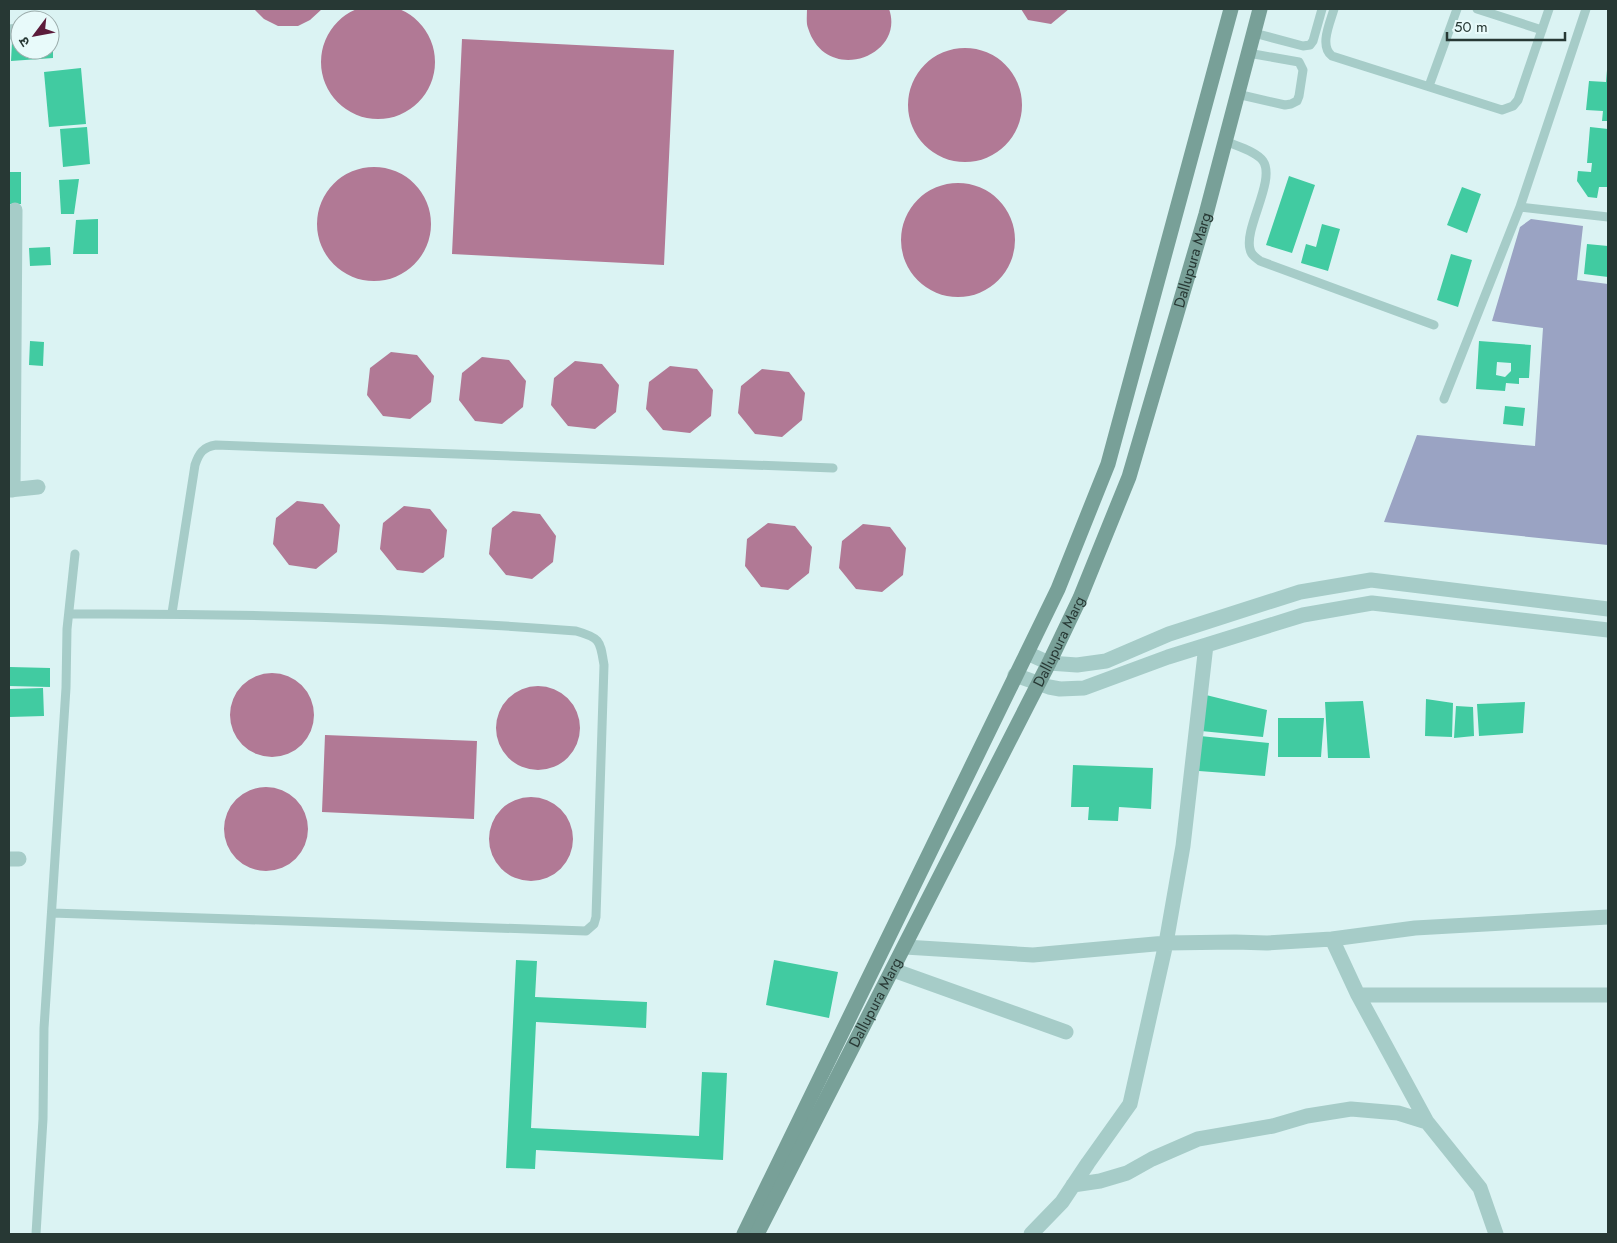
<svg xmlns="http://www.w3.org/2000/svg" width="1617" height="1243" font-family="Jost,'Noto Sans Devanagari',sans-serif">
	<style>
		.green { fill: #9aa3c3 }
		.water { fill: #b17995 }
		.building { fill: #41cba1; fill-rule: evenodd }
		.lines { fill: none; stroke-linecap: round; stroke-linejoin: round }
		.lane { stroke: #a6ccc8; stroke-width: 9 }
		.street { stroke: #a6ccc8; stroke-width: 15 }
		.secondary { stroke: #78a098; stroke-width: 15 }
		.labels { text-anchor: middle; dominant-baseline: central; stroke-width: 4.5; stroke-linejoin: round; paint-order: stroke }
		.street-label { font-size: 15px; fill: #273834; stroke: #e8fafa }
	</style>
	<rect width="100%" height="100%" fill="#dbf3f3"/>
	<path class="green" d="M1531,219L1583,226L1577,280L1608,284V545L1384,522L1417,435L1535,446L1543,328L1492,321L1520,227Z"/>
	<path class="water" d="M321 62a57 57 0 1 1 114 0a57 57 0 1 1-114 0Z
		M254,9H322L310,20L298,26H278L264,19Z
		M807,9H889C906,56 826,86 808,28C806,23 807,15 807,9Z
		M1021,9H1069L1051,24L1028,20Z
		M462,39L674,50L664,265L452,254Z
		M908 105a57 57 0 1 1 114 0a57 57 0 1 1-114 0Z
		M317 224a57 57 0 1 1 114 0a57 57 0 1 1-114 0Z
		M901 240a57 57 0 1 1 114 0a57 57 0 1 1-114 0Z
		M391,352L417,355L434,376L431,402L410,419L383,416L367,395L370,368Z
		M482,357L509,360L526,381L523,407L502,424L475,421L459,400L462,373Z
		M575,361L602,364L619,385L616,412L595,429L568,426L551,405L554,378Z
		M670,366L697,369L713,390L711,416L690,433L663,430L646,409L649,382Z
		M762,369L789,372L805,393L802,420L782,437L755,434L738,413L741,386Z
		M297,501L323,504L340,525L337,552L316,569L289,565L273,544L276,518Z
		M404,506L430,509L447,530L444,557L423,573L397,570L380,549L383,523Z
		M513,511L540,514L556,536L553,562L532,579L506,575L489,554L492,528Z
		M768,523L795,526L812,547L809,573L788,590L761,587L745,566L747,539Z
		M863,524L890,527L906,548L903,575L882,592L856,589L839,568L842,541Z
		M230 715a42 42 0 1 1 84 0a42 42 0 1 1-84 0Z
		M496 728a42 42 0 1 1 84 0a42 42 0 1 1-84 0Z
		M325,735L477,741L474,819L322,812Z
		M224 829a42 42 0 1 1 84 0a42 42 0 1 1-84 0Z
		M489 839a42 42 0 1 1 84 0a42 42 0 1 1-84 0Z"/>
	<path class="building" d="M53,35V58L11,61L12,42L20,41V50H50V36Z
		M81,68L86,124L49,127L44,72Z
		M1607,70H1608V121H1602L1603,111L1586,110L1589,81L1606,82Z
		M87,127L90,164L63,167L60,129Z
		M1590,127L1608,129V187H1599L1597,198L1588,197L1577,181L1578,171L1591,172L1592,163H1587Z
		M9,172H21V204H9Z
		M1289,176L1315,185L1292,253L1266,245Z
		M79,179L74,214H61L59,180Z
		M1462,187L1481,194L1467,233L1447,225Z
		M98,219V254H73L76,220Z
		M1322,224L1340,229L1328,271L1301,263L1306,244L1316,247Z
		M1587,244L1608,246V277L1584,274Z
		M50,247L51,265L30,266L29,248Z
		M1451,254L1472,260L1458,307L1437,300Z
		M30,341L44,342L43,366L29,365Z
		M1479,341L1531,345L1529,378H1519V384L1506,383L1505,391L1476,389ZM1497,362L1511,363V371L1505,377L1496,375Z
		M1505,406L1525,408L1523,426L1503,424Z
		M10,667L50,668V687L9,686Z
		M43,688L44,716L9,717V689Z
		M1206,695L1267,710L1263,737L1201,731Z
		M1426,699L1453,703L1452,737L1425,736Z
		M1363,701L1370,758H1328L1325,702Z
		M1525,702L1523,733L1479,736L1477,704Z
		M1456,706L1473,707L1474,736L1454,738Z
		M1278,718H1324L1321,757H1278Z
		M1200,736L1269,743L1265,776L1199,771Z
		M1073,765L1153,768L1151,809L1119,807L1118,821L1088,820L1089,807H1071Z
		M516,960L537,961L535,997L647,1002L646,1028L536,1022L531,1128L699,1136L702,1072L727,1073L723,1160L536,1150L535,1169L506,1168Z
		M774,960L838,972L829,1018L766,1005Z"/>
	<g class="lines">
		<path class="lane" d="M1334,9C1330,23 1319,46 1332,56L1502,110L1513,106L1518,100L1549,9
			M1477,9L1542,30
			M1254,33L1303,46L1310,45L1313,41L1322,9
			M1429,86L1457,9
			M1237,94L1285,105L1291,104L1297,101L1299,96L1303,70L1299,62L1248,53
			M1225,141C1236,146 1256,151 1263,161C1276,180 1244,228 1250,249C1251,255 1255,257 1260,261L1434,325
			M1520,207L1608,217
			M1444,399L1520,207L1586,9
			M172,613L195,465C199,453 203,447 216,445L833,468
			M52,913L586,931L594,924L596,917L604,665C600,641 601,638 576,631C408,618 238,613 69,614
			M36,1234L43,1119L44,1028L66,688L67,629L75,554"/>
		<path class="street" d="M9,32L20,31
			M9,490L38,487
			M13,490L15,210
			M1027,653L1049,663L1077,665L1106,661L1169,634L1300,592L1371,580L1608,609
			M1015,675L1049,687L1060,689L1084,688L1168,657L1303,615L1372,603L1608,630
			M9,859H19
			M1332,939L1415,928L1608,917
			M905,947L1033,955L1166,943L1235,942L1267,943L1332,939L1358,995L1427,1122L1480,1188L1496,1234
			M893,970L1066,1032
			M1358,995H1608
			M1073,1185L1100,1181L1127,1173L1152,1159L1198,1139L1273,1126L1307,1116L1351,1109L1398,1113L1427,1122
			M1031,1234L1062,1202L1088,1163L1130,1104L1166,943L1183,846L1206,645"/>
		<g class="secondary">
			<path d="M744,1234L1058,589L1108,464L1231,9"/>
			<path id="s1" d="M757,1234L1049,663L1080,598L1129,477L1206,214L1260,9"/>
		</g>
	</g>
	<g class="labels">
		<g class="street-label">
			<text stroke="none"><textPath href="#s1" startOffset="1070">Dallupura Marg</textPath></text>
			<text stroke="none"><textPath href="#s1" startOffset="665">Dallupura Marg</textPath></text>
			<text stroke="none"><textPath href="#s1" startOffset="260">Dallupura Marg</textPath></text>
		</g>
	</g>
	<rect width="1617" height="1243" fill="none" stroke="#273834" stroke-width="20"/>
	<g transform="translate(35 35) rotate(238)"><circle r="24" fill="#e8fafa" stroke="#9bacab"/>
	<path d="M0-4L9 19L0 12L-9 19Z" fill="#5b1b3a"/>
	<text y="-8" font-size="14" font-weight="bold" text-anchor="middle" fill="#273834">उ</text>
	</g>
	<path d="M1447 32v8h118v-8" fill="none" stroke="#273834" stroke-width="2.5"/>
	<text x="1454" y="32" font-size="15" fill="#273834" stroke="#e8fafa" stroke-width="4" paint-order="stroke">50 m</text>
</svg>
